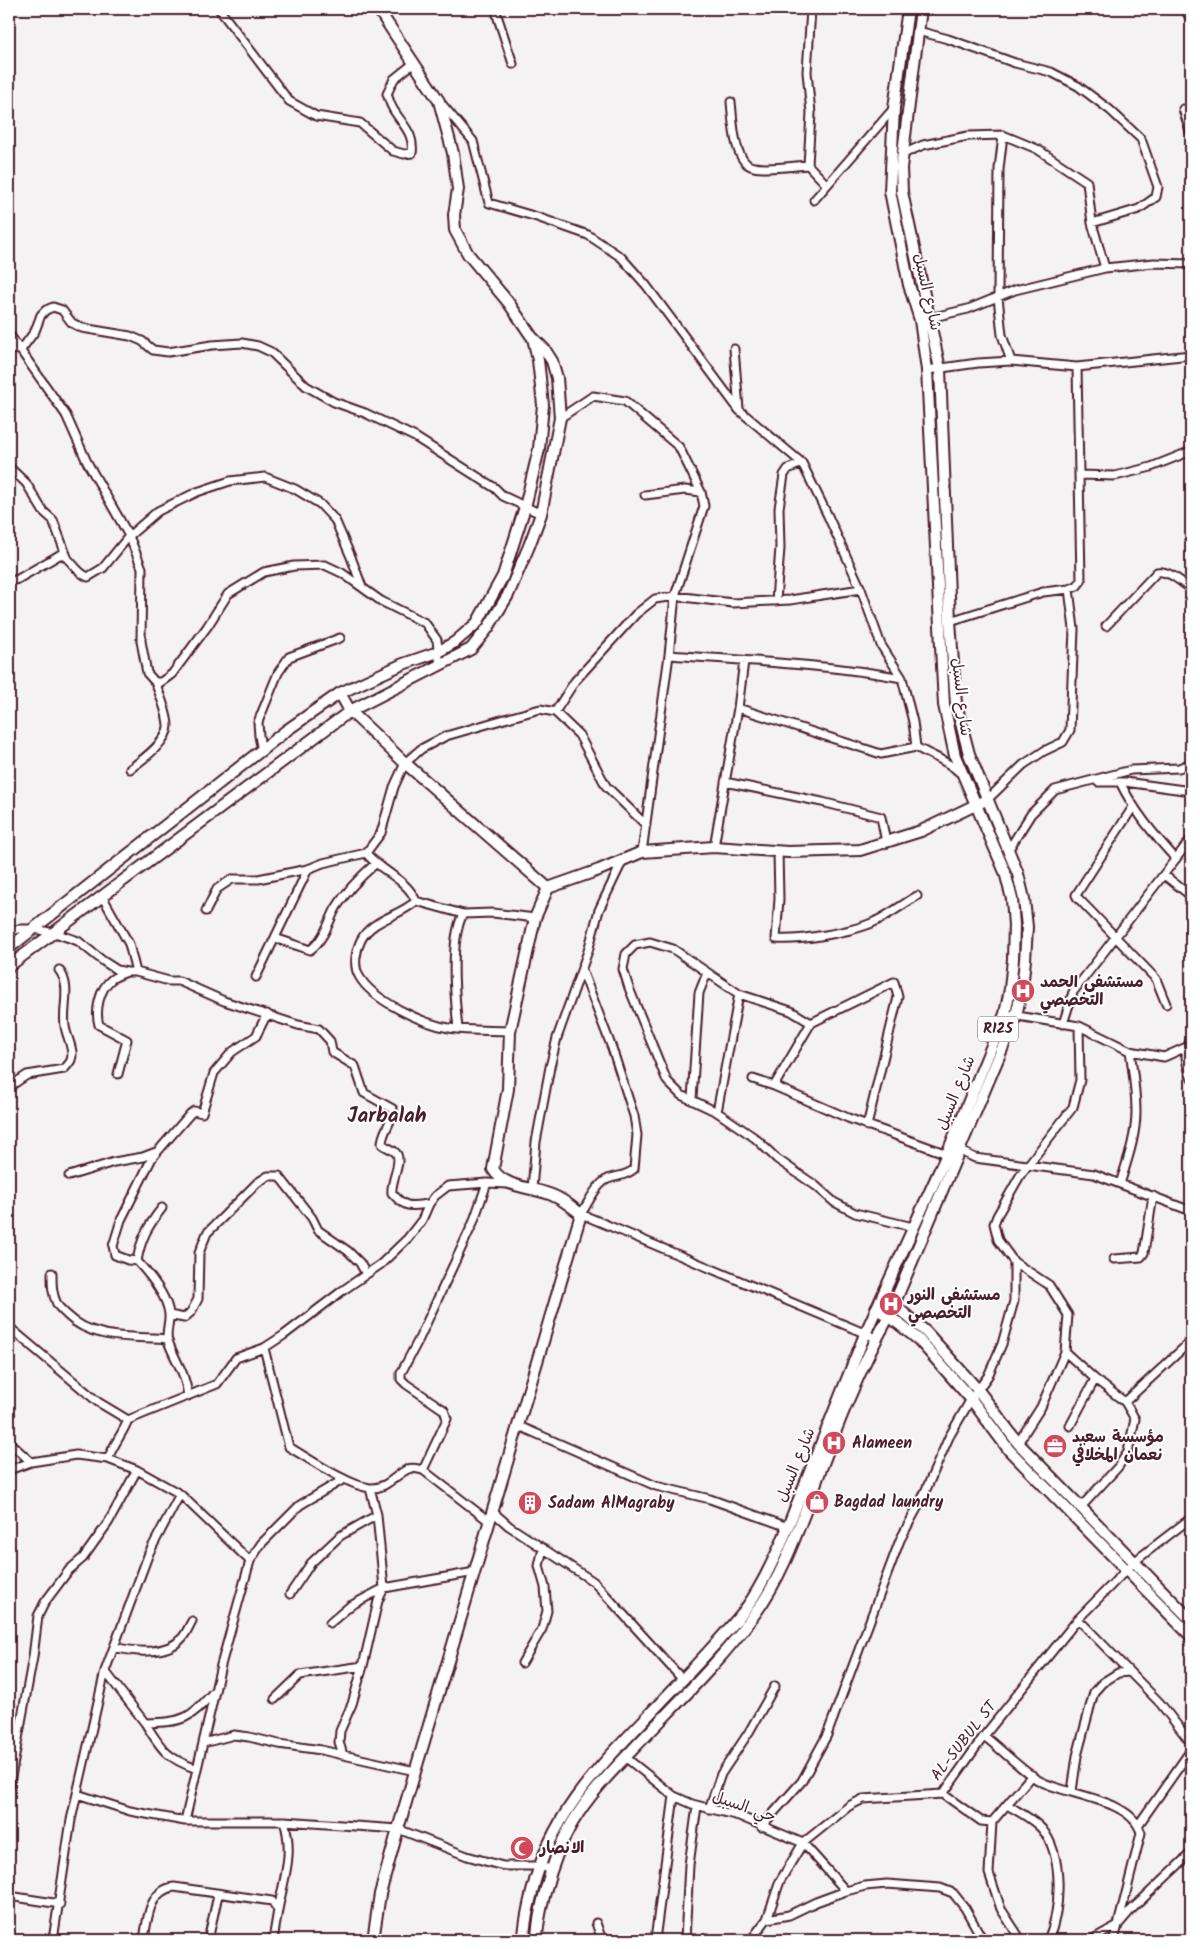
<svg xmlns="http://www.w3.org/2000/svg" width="1200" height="1949" font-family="Kalam,'Playpen Sans Arabic',sans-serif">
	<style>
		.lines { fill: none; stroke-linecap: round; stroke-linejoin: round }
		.street-casing { stroke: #4a1f2b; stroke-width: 11 }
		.secondary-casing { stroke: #4a1f2b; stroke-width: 14 }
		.primary-casing { stroke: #4a1f2b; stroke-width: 14 }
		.street { stroke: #fff; stroke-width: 7 }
		.secondary { stroke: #fff; stroke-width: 10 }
		.primary { stroke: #fff; stroke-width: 10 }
		.labels { text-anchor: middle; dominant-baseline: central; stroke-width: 4; stroke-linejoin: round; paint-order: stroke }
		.shield { fill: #fff; stroke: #80626b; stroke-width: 1 }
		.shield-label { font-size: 15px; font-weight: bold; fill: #4a1f2b }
		.street-label { font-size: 16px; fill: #4a1f2b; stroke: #fff }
		.poi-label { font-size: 16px; font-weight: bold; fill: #4a1f2b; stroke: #fff; text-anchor: start }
		.district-label { font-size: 21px; font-weight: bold; fill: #4a1f2b; stroke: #fff }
	</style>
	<rect width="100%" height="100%" fill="#f4f2f2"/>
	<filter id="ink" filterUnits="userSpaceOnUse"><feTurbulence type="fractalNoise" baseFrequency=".02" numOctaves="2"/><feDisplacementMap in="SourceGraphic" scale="10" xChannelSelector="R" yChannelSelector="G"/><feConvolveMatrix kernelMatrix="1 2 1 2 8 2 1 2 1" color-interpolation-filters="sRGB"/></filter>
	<g filter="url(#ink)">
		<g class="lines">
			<g class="street-casing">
				<path id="street" d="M219,9L289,101L316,116L360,123L393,151L404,154L412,153C415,134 402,124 393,109C390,104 389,99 387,94L394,79L414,63
					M495,9L513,64
					M1185,9L1191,20
					M918,31L948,39L1015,63L1051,72L1078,86L1110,110L1141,139L1158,187L1156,197L1139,209L1092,223
					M731,102C733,118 733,164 754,167C768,170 792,166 808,165L826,184
					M441,103L473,141L489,203L537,217L588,235L621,257L646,285L739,410L802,463L828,516L861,589L881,645L902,678L913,722L916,747C931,756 947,760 959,772
					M1183,109L1191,134
					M1003,135L999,169L998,297L1002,335L1011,361
					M903,154L923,145L968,136L1003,135L1037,149L1087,182L1092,223L1105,268
					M808,165L811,113L807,72L811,9
					M814,200L894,108
					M925,319L968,309L1015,290L1105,268L1154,263L1191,264
					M9,334L66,415L87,462L129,536L142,568L141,641L147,673L155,682H161L172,674L207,627L228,594L264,572L294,566L325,565L342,573L381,601L425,623L437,640L440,666
					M9,349L21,350L35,331L41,315L46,310L53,307L62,310L72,323L82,328L130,336L142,341L153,350L168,352L212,345L242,343L258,346L271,352L306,386L334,402L365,413L415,437L495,488L503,496L541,514
					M734,349L739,409
					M1077,367L1191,355
					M927,370L978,363L1011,361L1077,367L1081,581L1077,586L1069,589L1043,592L950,621
					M560,418L593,396L625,401L679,447L701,492L704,506L675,596L669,655L642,852
					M9,467L26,483L43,511L53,520L67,557
					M1079,475L1115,476L1151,467L1191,451
					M645,495L685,490L701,492
					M9,582L18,579L61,554C72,559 76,573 88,577L103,568L129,536L158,511L197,492L230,481L265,477L295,489L320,504L335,520L351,557L362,587
					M776,601L780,548L779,508L784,475L788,469L802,463
					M1106,626L1157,572C1169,570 1181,582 1191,589
					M669,655C747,661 826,664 902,678
					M738,708L744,661
					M555,712L579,735L606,786L646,825
					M262,751L259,736L258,722L278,673L289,657L340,638
					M130,769C142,760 169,741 168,725C167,711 160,695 155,682
					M725,782L822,802L881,817L886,842
					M1098,782H1125L1191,791
					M1120,782C1134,811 1154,835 1176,859
					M988,799L1023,765L1044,751L1063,742L1070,730L1074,629L1069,589
					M1133,807L1076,895L1077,897L1156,979L1166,1004
					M714,847L738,708L881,754L916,747
					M1009,849L1031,814L1055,790L1131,770L1179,768L1191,763
					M778,851L779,899L776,939C800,941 852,932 874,922C889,915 903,904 917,896
					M366,853C381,872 406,878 416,901
					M1164,875L1191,896
					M102,896L129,944L136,972
					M206,911L217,889L232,879H258L308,869L323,863L366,853L381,833L394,787L405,763L421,749L446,736L515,716L540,709L555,712L575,681L636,614L655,599L675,596L733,603L790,600L861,589
					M9,932L19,929H34L55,933L78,941L103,961L117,970L127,972H136L169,981H179L224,1001L298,1025L319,1029L330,1041L332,1052L355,1066L364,1093L393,1109C393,1122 382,1131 382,1144C386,1147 394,1150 396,1153C403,1161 390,1182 392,1193C406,1209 410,1206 429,1204
					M275,938L310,950C324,940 328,923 336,908C347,890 360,877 375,864
					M582,970L612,1048L634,1116L637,1135L634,1169C625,1177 617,1175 608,1179C596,1184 588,1204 581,1214L876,1338
					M256,977L308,869
					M739,994L673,949L650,942L635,945L626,954L623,969L629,988L667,1081L681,1095L717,1112L755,1138L777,1159L816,1186L834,1202L855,1213L913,1227
					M1005,1014L1079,1026L1130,1051L1164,1057L1191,1045
					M811,1023L894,982L898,997L867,1126
					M1063,1024L1073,992L1191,839
					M458,1029C455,998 449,941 463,914
					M510,1031C490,1030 469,1031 449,1028C423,1024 372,1000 359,976C353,966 356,950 361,940C372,919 400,916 416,901L463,914L493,913L535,918
					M1191,1039C1183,1054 1186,1062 1191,1077
					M118,1074L127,1040L99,1025C95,1011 99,989 112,979C116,976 122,974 127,972
					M753,1079L774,1086L848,1118L947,1154
					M9,1087L27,1075L64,1069C66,1067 70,1063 71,1060C75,1050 66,1036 65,1026C62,1008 72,986 59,970
					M692,1099L699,993L707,973
					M717,1112L739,994L791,1011L811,1023L774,1086
					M958,1150L975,1158L1094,1174L1191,1211
					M69,1176L114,1162L143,1157L156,1152
					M1120,1184C1127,1161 1136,1137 1136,1112C1136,1092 1133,1071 1130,1051
					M532,1189L536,1142L550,1067L557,1038L588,951L599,910L623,860
					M1114,1259L1141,1257L1144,1253L1153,1196
					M137,1261C141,1238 148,1226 162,1208
					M1014,1262L1049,1285L1068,1315L1065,1352L1041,1407L1018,1443
					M52,1273C52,1284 52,1294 57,1304C59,1308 64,1312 67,1315C93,1341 134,1336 167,1339
					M169,1315L184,1318L191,1312L198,1299L199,1253L207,1233L257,1183L268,1176H279L312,1218L318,1230L348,1251L360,1263L366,1274
					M9,1327L98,1402L128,1420L217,1384L236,1358L264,1348L284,1335L342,1291L381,1264L408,1238L422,1220L429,1204L435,1196L448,1186L487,1183L508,1184
					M264,1348L289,1447C308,1458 349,1486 370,1488C387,1489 395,1475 408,1469C413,1467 418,1469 423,1470L490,1522
					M1065,1352L1095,1379L1125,1402L1135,1419L1128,1452L1118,1467L1081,1507
					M188,1396C185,1371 176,1363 168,1341C165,1333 170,1323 169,1314C167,1296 149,1274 137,1261L128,1260L115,1255L113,1246L121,1220L152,1158L190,1114L194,1111L202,1113L214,1073L232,1052L256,1036L267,1014
					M1125,1402L1191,1341
					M519,1426L656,1486L710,1499L788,1527
					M1070,1426L1095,1379
					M9,1442L31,1462L76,1455L108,1459L137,1470L180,1494L250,1561
					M108,1459C113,1445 122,1435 128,1420
					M9,1470L31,1462
					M423,1470L447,1419L444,1410L406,1384L401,1379V1373L419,1339L473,1223L487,1183
					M493,1512L509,1526L594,1582L683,1680
					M290,1594L311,1563L340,1536L377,1515
					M1078,1619L1160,1703L1191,1743
					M330,1623L350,1606L384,1588L377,1515L370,1488
					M114,1647C134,1652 166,1656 182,1638C186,1634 189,1626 192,1621
					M522,1663L542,1629L547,1611L545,1587L539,1566L543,1548
					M105,1671L145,1723C183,1722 190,1720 215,1690
					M275,1699L300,1675L363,1666
					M145,1723C162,1750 166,1758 197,1769
					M984,1736C1002,1750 1019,1768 1038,1780C1066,1796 1132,1798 1141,1833L1118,1925L1091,1940
					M203,1743L234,1735L249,1737L279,1744L321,1750L415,1771
					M343,1755L339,1742L340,1731L352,1704L363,1666L378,1601L384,1588L475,1572
					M625,1757L674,1796L692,1804L739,1816L803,1843L846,1891
					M9,1788L33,1657L38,1616L45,1602L69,1570L83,1558L108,1523L137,1470
					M1072,1791L1077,1756L1094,1692L1102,1683L1118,1673L1129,1672
					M77,1794L130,1811L185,1821H284L398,1829L467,1856L503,1866H538L551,1869
					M943,1794L981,1821L992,1822L1032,1775
					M1007,1805C1018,1811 1033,1819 1042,1829C1064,1856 1061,1910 1048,1940
					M709,1809L721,1774L749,1732L775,1686
					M185,1821L221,1665L250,1561L261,1544L300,1505L344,1479
					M992,1822L989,1873L1001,1909L1021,1940
					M1139,1824L1191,1750
					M761,1827L802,1781L827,1735L900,1540L921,1501L949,1437L971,1399L988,1376L1002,1344L1014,1301V1262L998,1240L994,1224L997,1216L1021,1174L1073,1107L1080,1080L1079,1026
					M9,1896L60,1904
					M278,1910C284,1878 294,1853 284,1821
					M767,1919L789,1915L816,1902L846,1891L865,1886L887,1884L940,1888L953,1893L965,1908L983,1940
					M596,1923L602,1940
					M53,1940L71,1820L105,1671L149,1553L180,1494
					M144,1940C147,1920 149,1890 174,1887L272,1901L278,1910L273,1940
					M208,1940L218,1895
					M655,1940L674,1796
					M685,1940L689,1865L697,1806
					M751,1940L767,1919L780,1881L803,1843L849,1806L863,1799L943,1794L984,1736L1078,1619L1135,1561L1191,1518
					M1114,1940L1118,1925L1130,1911L1191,1853"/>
			</g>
			<g class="secondary-casing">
				<path id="secondary" d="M340,693L350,711L405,763L548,888
					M9,948L287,730L340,693L403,664L438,652L455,642L477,623L503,576L525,507L539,449L543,405L538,360L533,338
					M9,966L350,711L471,649L488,628L508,595L529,546L541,514L560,418L557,378L552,361L545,350L532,337L508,302L468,254L455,230L454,215L458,189L453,153L439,101L378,9
					M882,1298L893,1304L926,1332L978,1390L1018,1443L1191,1620
					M876,1309L889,1316L919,1340L971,1399L1009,1450L1191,1636
					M373,1940L380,1894L398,1829L581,1214C573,1208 564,1200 554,1196C536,1187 504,1189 493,1169L508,1089L510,1031L535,918L548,888L599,870L642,852L714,847L788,852L860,850L921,831L988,799"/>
			</g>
			<g class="primary-casing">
				<path id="primary" d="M524,1940C524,1924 528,1908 532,1892C550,1818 593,1773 644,1720C678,1684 713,1649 744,1611C759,1591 770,1567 781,1544L865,1334L947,1154L1005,1014L1010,989L1013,959L1014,925L1012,899L1005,872L955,756L944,705L927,370L920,320L909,285L890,191L894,108L908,9
					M537,1940C537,1924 541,1908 545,1892C551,1869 559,1846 571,1825C588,1795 614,1769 638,1744C678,1702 720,1662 754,1615C783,1576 798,1530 815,1485C836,1428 859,1369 889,1316L1016,1016L1022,988L1025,960L1027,927L1024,899L1018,874L969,754L956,704L950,621L940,369L902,192L901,168L921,9"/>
			</g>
			<use href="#street" class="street"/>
			<use href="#secondary" class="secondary"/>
			<use href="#primary" class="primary"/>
		</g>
	</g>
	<defs>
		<g id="hospital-disc" transform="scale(1.25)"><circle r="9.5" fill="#d1495b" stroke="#fff"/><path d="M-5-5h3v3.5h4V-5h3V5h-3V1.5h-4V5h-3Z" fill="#fff"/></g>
		<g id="office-disc" transform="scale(1.25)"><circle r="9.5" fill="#d1495b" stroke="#fff"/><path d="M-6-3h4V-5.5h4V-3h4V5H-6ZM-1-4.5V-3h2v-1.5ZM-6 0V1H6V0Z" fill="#fff"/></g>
		<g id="shop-disc" transform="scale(1.25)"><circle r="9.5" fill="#d1495b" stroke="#fff"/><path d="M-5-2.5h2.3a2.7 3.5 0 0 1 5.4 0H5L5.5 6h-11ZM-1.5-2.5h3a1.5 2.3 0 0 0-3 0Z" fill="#fff"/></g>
		<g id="building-disc" transform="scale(1.25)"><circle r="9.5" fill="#d1495b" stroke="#fff"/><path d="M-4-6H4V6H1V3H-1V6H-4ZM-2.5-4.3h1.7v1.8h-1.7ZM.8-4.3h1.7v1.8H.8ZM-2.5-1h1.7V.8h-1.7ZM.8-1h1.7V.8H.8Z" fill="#fff"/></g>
		<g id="mosque-disc" transform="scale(1.25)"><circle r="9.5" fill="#d1495b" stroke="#fff"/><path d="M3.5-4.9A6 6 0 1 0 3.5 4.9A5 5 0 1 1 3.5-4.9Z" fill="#fff"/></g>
	</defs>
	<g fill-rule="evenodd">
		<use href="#hospital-disc" x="1023" y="991"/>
		<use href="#hospital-disc" x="891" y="1304"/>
		<use href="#hospital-disc" x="834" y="1443"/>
		<use href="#office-disc" x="1055" y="1446"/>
		<use href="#shop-disc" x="817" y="1502"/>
		<use href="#building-disc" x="530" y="1503"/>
		<use href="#mosque-disc" x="522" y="1848"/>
	</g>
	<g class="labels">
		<rect class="shield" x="978" y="1016.5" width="40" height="25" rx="4"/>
		<g class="shield-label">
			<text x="998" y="1029">R125</text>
		</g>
		<g class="street-label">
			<text transform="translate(927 292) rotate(77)">شارع السبل</text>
			<text transform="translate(961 697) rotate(83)">شارع السبل</text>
			<text transform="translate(956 1093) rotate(-68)">شارع السبل</text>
			<text transform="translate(796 1465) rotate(-68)">شارع السبل</text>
			<text transform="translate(964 1741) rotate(-52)">AL-SUBUL ST</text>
			<text transform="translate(744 1807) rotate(19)">حي السبل</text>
		</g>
		<g class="poi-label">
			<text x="1040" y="982">مستشفى الحمد<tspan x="1040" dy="18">التخصصي</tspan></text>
			<text x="908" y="1295">مستشفى النور<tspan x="908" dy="18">التخصصي</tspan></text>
			<text x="1072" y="1437">مؤسسة سعيد<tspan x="1072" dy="18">نعمان المخلافي</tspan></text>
			<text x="852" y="1443">Alameen</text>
			<text x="834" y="1502">Bagdad laundry</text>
			<text x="548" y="1503">Sadam AlMagraby</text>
			<text x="540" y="1848">الانصار</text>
		</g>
		<g class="district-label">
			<text x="387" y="1116">Jarbalah</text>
		</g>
	</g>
	<rect width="1200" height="1949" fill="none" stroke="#fff" stroke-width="30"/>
	<rect x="15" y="15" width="1170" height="1919" fill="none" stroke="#4a1f2b" stroke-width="2" filter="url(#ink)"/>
</svg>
